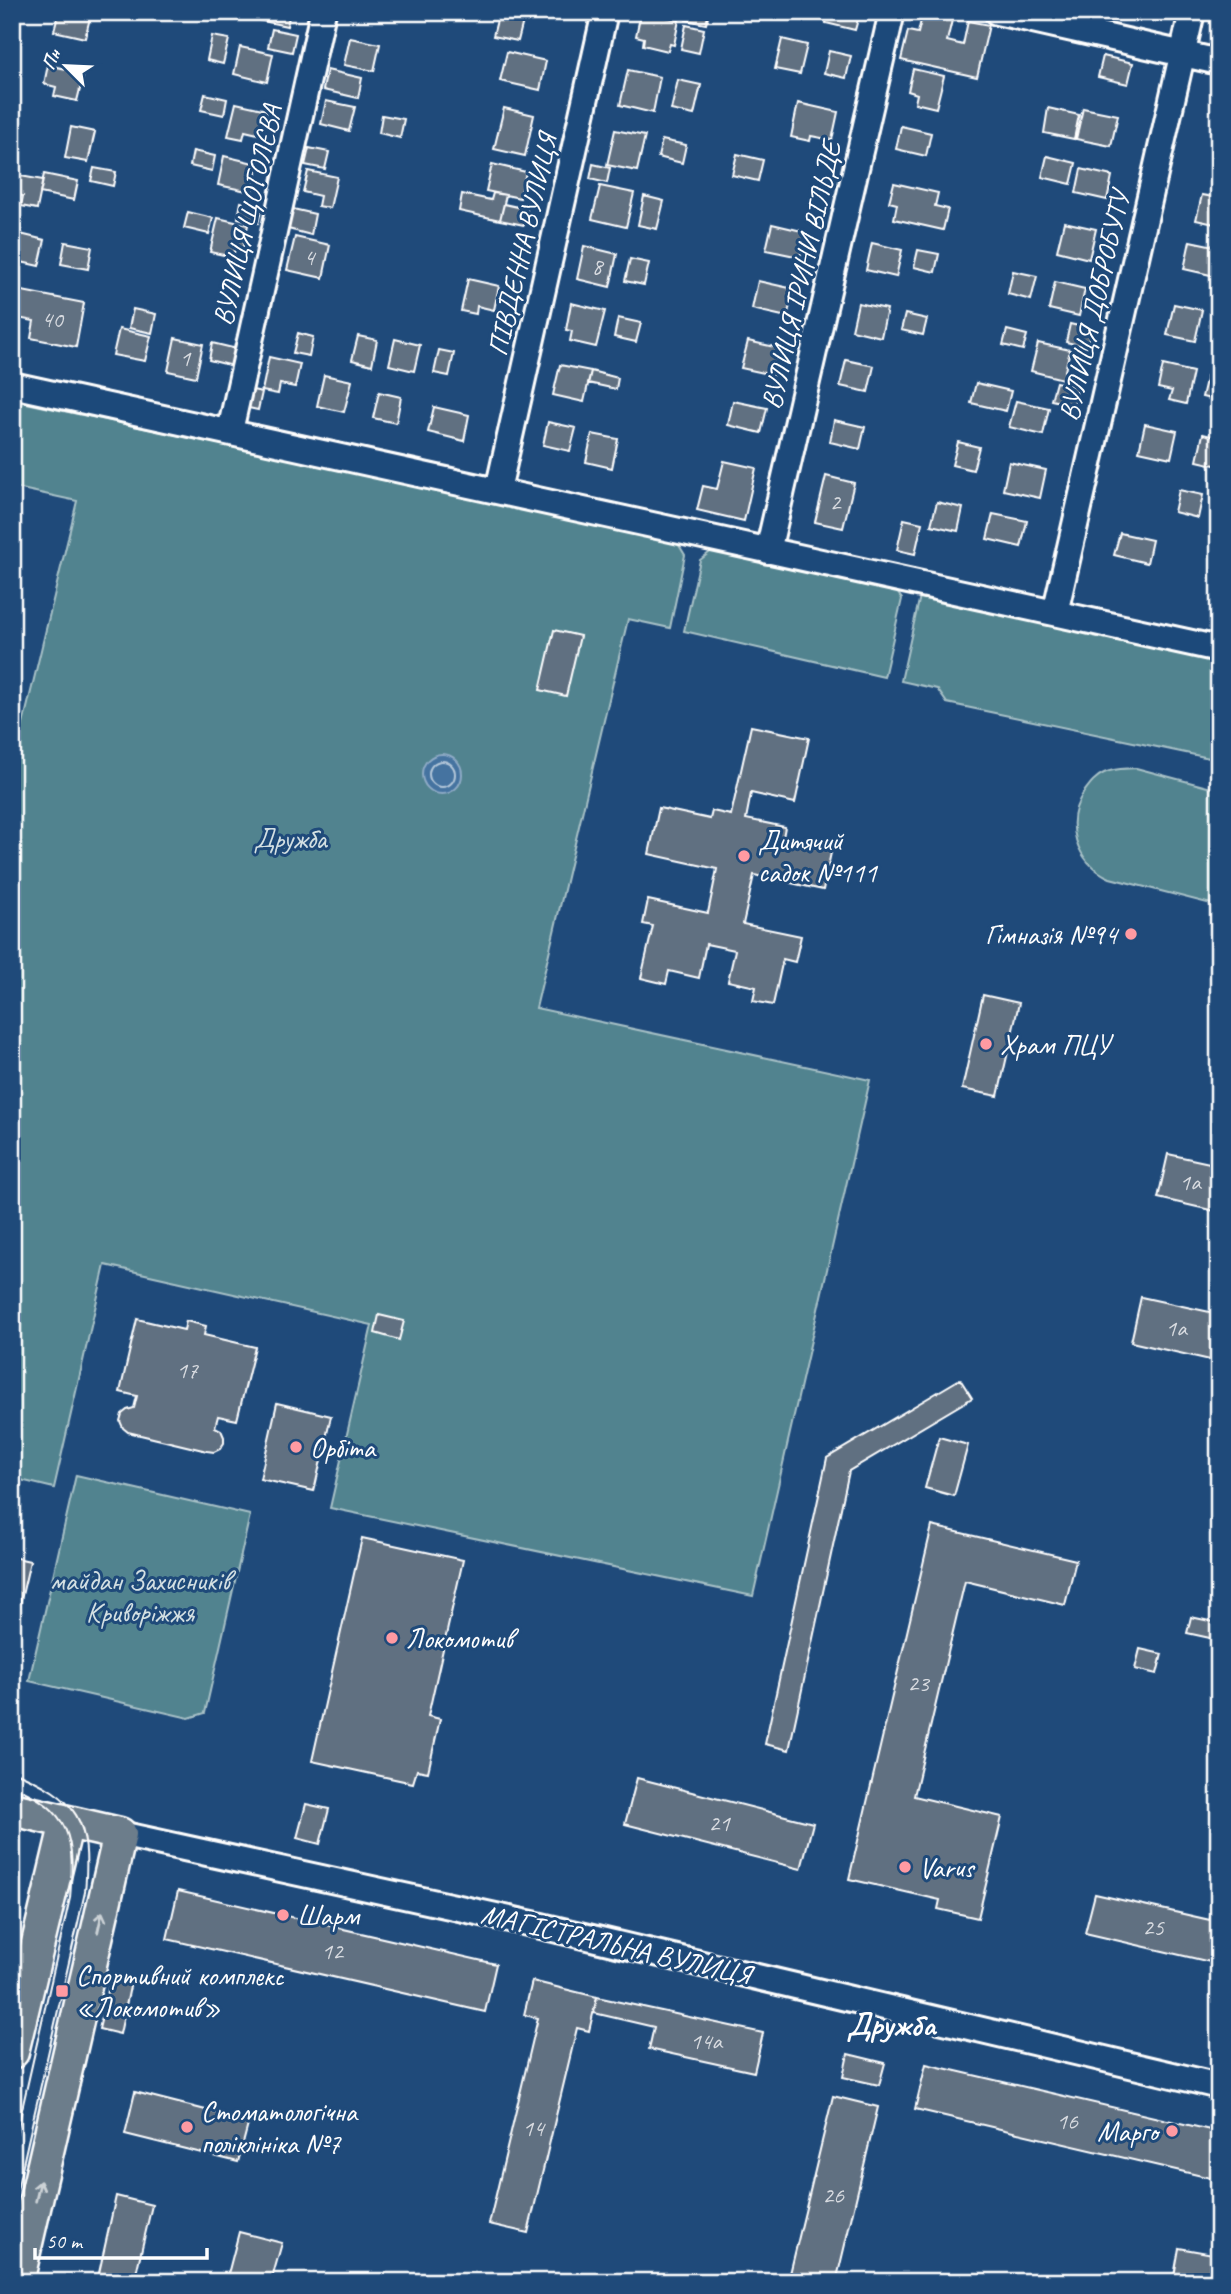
<svg xmlns="http://www.w3.org/2000/svg" width="1231" height="2294" font-family="Caveat,sans-serif">
	<style>
		.green { fill: #51838f; stroke: #a8c1c7; stroke-width: 2 }
		.water { fill: #4473a0; stroke: #8fabc6; stroke-width: 2 }
		.lines { fill: none; stroke-linecap: round; stroke-linejoin: round }
		.shore { stroke: #b4c7d9; stroke-width: 2 }
		.building { fill: #616f81; stroke: #fff; stroke-width: 2 }
		.minor-casing { stroke: #fff; stroke-width: 30 }
		.major-casing { stroke: #fff; stroke-width: 37 }
		.minor { stroke: #1f4a7a; stroke-width: 24 }
		.major { stroke: #6c7d8b; stroke-width: 32 }
		.tram { stroke: #fff; stroke-width: 2 }
		.oneway { stroke: #ccd2d6 }
		.poi-dot { fill: #ff9aa2; stroke: #1f4a7a; stroke-width: 2.5 }
		.labels { text-anchor: middle; dominant-baseline: central; stroke-width: 6; stroke-linejoin: round; paint-order: stroke }
		.number-label { font-size: 24px; fill: #d8dbe0 }
		.street-label { font-size: 28px; fill: #fff; stroke: #1f4a7a }
		.park-label { font-size: 28px; fill: #d4e0e3; stroke: #1f4a7a }
		.poi-label { font-size: 28px; fill: #fff; stroke: #1f4a7a; text-anchor: start }
		.quarter-label { font-size: 32px; font-weight: bold; fill: #fff; stroke: #1f4a7a }
	</style>
	<rect width="100%" height="100%" fill="#1f4a7a"/>
	<filter id="ink" filterUnits="userSpaceOnUse"><feTurbulence type="fractalNoise" baseFrequency=".0143" numOctaves="2"/><feDisplacementMap in="SourceGraphic" scale="14" xChannelSelector="R" yChannelSelector="G"/><feConvolveMatrix kernelMatrix="1 2 1 2 8 2 1 2 1" color-interpolation-filters="sRGB"/></filter>
	<g filter="url(#ink)">
		<path class="green" d="M12,400L677,542L685,555L670,628L628,619L536,1008L870,1080L753,1596L330,1508L372,1325L105,1265L54,1488L12,1478V770L77,501L12,487Z
			M714,549L894,588L902,599L884,677L684,631L700,560Z
			M920,596L1219,662V760L947,703L937,689L901,681Z
			M1136,768L1219,790V906L1110,878C1076,863 1063,823 1084,792C1090,784 1095,777 1104,773C1114,768 1125,769 1136,768Z
			M76,1475L250,1515L205,1713L189,1718L29,1681Z"/>
		<path class="water" d="M422 774a20 20 0 1 1 40 0a20 20 0 1 1-40 0Z"/>
		<g class="lines">
			<path class="shore" d="M429 774a13 13 0 1 1 26 0a13 13 0 1 1-26 0Z"/>
		</g>
		<path class="building" d="M59,12L91,14L85,38L54,31Z
			M254,12H290L287,26L253,19Z
			M641,12L679,20L674,45L670,44L668,51L643,45L644,38L636,36Z
			M688,12H709L706,24L686,20Z
			M828,12H860L855,30L826,23Z
			M923,12L953,16L947,41L963,45L968,21L989,25L977,77L901,60L908,31L918,33Z
			M498,16L523,21L518,41L493,36Z
			M686,25L704,29L699,53L681,49Z
			M272,29L296,34L292,52L268,47Z
			M212,36L229,39L223,64L207,60Z
			M350,38L380,44L374,71L344,65Z
			M782,39L807,45L800,74L775,69Z
			M240,47L273,54L267,82L234,74Z
			M829,51L851,56L846,78L824,73Z
			M507,52L546,61L540,90L500,81Z
			M1103,56L1133,63L1128,84L1098,77Z
			M48,65L84,73L77,101L54,96L56,87L44,84Z
			M913,69L944,76L936,108L915,103L917,94L908,91Z
			M327,70L362,78L358,98L323,90Z
			M628,70L660,77L653,113L620,105Z
			M678,80L701,85L694,115L671,110Z
			M205,94L227,99L224,115L201,110Z
			M326,101L355,107L349,131L321,124Z
			M236,103L267,110L262,135L245,131L243,139L228,136Z
			M798,103L838,112L832,140L811,136L810,141L791,137Z
			M504,108L534,115L525,156L494,149Z
			M1048,108L1079,115L1074,139L1044,133Z
			M1083,108L1118,115L1111,146L1076,139Z
			M382,115L404,119L400,138L379,133Z
			M901,126L931,133L926,156L896,149Z
			M71,127L95,132L88,162L65,158Z
			M615,130L645,136L637,171L607,165Z
			M662,140L686,145L682,163L658,157Z
			M1215,142L1219,143V169L1210,167Z
			M309,148L329,152L325,169L305,165Z
			M193,151L215,156L212,171L190,166Z
			M737,154L763,160L758,181L732,175Z
			M224,156L258,164L252,192L218,185Z
			M1047,156L1076,163L1071,184L1042,177Z
			M492,164L526,172L520,198L486,191Z
			M593,164L610,168L607,183L590,179Z
			M94,168L116,172L113,186L91,181Z
			M1081,169L1112,176L1107,200L1076,193Z
			M308,171L337,177L330,208L318,206L320,196L303,192Z
			M44,174L78,181L74,200L40,193Z
			M15,175L43,180L37,209L21,206L23,196L12,194Z
			M894,183L938,193L935,206L948,209L943,230L894,219L897,204L889,202Z
			M600,186L634,193L626,227L592,219Z
			M493,193L506,195L500,220L459,211L462,194L491,200Z
			M1202,195L1219,198V225L1196,220Z
			M644,196L664,201L657,229L638,225Z
			M241,202L262,207L258,223L238,218Z
			M504,204L527,209L524,225L500,220Z
			M293,209L315,214L311,235L288,229Z
			M188,212L213,218L209,234L184,228Z
			M218,218L248,225L242,251L235,249L233,257L210,252Z
			M1064,222L1096,229L1089,259L1057,251Z
			M772,224L806,232L800,257L766,250Z
			M12,232L45,240L39,266L12,260Z
			M295,237L330,245L323,278L287,270Z
			M1190,241L1219,247V260L1215,276L1184,269Z
			M65,242L92,247L88,269L61,264Z
			M872,243L902,250L896,277L866,270Z
			M584,246L617,254L610,287L577,279Z
			M918,250L939,254L935,272L914,267Z
			M630,259L649,263L644,285L625,281Z
			M1013,271L1037,276L1031,300L1008,294Z
			M468,279L499,286L494,310L477,306L476,314L461,311Z
			M758,281L794,289L787,317L752,309Z
			M1055,282L1085,289L1079,316L1049,309Z
			M12,289L84,303L76,347L31,338L34,321L12,317Z
			M571,303L605,311L596,347L570,341L572,331L566,330Z
			M858,303L887,309L881,337L852,330Z
			M1174,304L1202,310L1195,341L1167,335Z
			M133,309L156,314L152,333L129,328Z
			M905,314L927,319L923,335L901,330Z
			M618,318L641,323L636,342L614,337Z
			M1070,324L1091,329L1087,347L1066,342Z
			M119,329L151,336L145,361L113,355Z
			M1007,330L1027,335L1023,350L1003,345Z
			M298,333L313,337L309,356L293,353Z
			M358,336L377,340L372,365L352,360Z
			M175,338L203,344L196,377L168,371Z
			M395,339L420,345L414,371L389,365Z
			M748,341L779,348L773,375L741,368Z
			M212,343L237,349L233,366L209,360Z
			M1038,343L1070,350L1063,379L1031,371Z
			M439,350L454,353L449,376L434,373Z
			M269,357L300,364L295,387L280,384L278,394L262,391Z
			M846,360L874,366L868,392L840,386Z
			M560,365L591,371L584,402L553,395Z
			M1163,365L1193,372L1186,404L1169,400L1172,391L1158,388Z
			M591,371L618,378L616,389L588,383Z
			M324,375L352,381L344,412L317,406Z
			M1207,376L1219,378V401L1202,397Z
			M1056,382L1078,387L1074,405L1051,400Z
			M976,383L1011,391L1006,411L971,403Z
			M248,389L262,392L258,410L244,407Z
			M379,392L401,397L396,423L373,418Z
			M733,401L767,408L761,433L728,425Z
			M1016,401L1049,408L1043,435L1009,427Z
			M434,407L469,415L464,441L428,432Z
			M834,420L865,427L860,449L830,442Z
			M548,422L576,428L570,451L543,445Z
			M1145,424L1177,431L1171,458L1139,451Z
			M592,434L618,439L612,468L586,462Z
			M1203,434L1219,438V466L1197,461Z
			M958,442L979,447L973,470L952,465Z
			M724,461L756,468L744,521L697,510L703,486L717,489Z
			M1009,462L1046,470L1040,498L1003,490Z
			M826,476L854,483L843,528L815,522Z
			M1179,490L1203,495L1198,518L1174,512Z
			M937,502L963,508L958,531L931,525Z
			M993,514L1027,521L1021,547L987,539Z
			M904,519L922,523L915,554L897,550Z
			M1120,533L1152,540L1147,563L1114,555Z
			M554,630L580,636L566,696L540,690Z
			M751,726L809,738L795,803L751,793L746,819L785,827L783,837L832,848L823,890L754,875L743,924L801,936L795,962L783,959L773,1005L753,1001L756,987L728,981L735,950L706,944L699,978L669,971L666,984L641,978L653,926L643,924L648,900L708,913L717,869L649,854L659,808L710,819L712,811L731,815Z
			M983,995L1019,1003L998,1096L962,1089Z
			M1168,1154L1219,1165V1212L1158,1198Z
			M1141,1297L1219,1314V1362L1131,1342Z
			M379,1315L404,1321L399,1340L375,1333Z
			M137,1319L184,1330L186,1321L206,1326L204,1335L255,1347L237,1420L218,1416L215,1427L221,1430L224,1437V1443L220,1449L214,1452L207,1451L128,1432L123,1428L120,1421L122,1414L127,1410L134,1408L137,1396L120,1392Z
			M960,1379L972,1398L849,1471L789,1750L765,1744L827,1458Z
			M277,1403L331,1416L314,1491L260,1479Z
			M939,1437L968,1445L954,1496L925,1488Z
			M932,1526L1076,1560L1065,1605L965,1581L914,1796L1002,1817L978,1918L938,1909L940,1900L849,1879Z
			M362,1538L463,1560L428,1716L440,1719L428,1772L417,1770L413,1783L312,1761Z
			M12,1557L30,1561L12,1638Z
			M1191,1617L1219,1623V1640L1187,1633Z
			M1140,1649L1162,1654L1157,1674L1135,1669Z
			M637,1778L813,1823L801,1869L625,1824Z
			M306,1804L329,1809L320,1844L297,1838Z
			M12,1860L21,1862L12,1898Z
			M1219,1882V1964L1085,1933L1095,1894L1210,1920Z
			M178,1891L496,1964L485,2012L167,1939Z
			M111,1978L131,1982L120,2034L99,2029Z
			M532,1981L597,1997L589,2031L577,2028L528,2233L489,2224L538,2018L524,2015Z
			M597,1997L763,2033L754,2072L649,2049L654,2027L594,2013Z
			M848,2054L885,2063L879,2085L843,2077Z
			M926,2064L1219,2132V2180L915,2109Z
			M135,2092L249,2121L238,2162L125,2134Z
			M833,2096L878,2107L836,2282H788Z
			M116,2196L152,2205L134,2282H97Z
			M239,2232L282,2243L271,2282H240L227,2278Z
			M1179,2248L1219,2255V2282H1173Z"/>
		<g class="lines">
			<g class="minor-casing">
				<path id="minor" d="M997,12L1219,62
					M12,385L1219,649
					M230,431L323,12
					M498,490L605,12
					M768,551L892,12
					M1055,613L1192,12
					M120,1834L537,1925L1219,2086"/>
			</g>
			<g class="major-casing">
				<path id="major" d="M12,1809L120,1834L17,2282
					M12,2052L67,1822"/>
			</g>
			<use href="#minor" class="minor"/>
			<use href="#major" class="major"/>
			<path class="tram" d="M12,1771C80,1798 91,1822 85,1892L12,2212
				M12,1786C72,1810 75,1840 70,1898L12,2153"/>
		</g>
		<defs><path id="oneway-shaft" d="M-6 0H5M1.5-3L5.5 0L1.5 3" fill="none" stroke-width="1.6" stroke-linecap="round" stroke-linejoin="round" transform="scale(1.75)"/></defs>
		<g class="oneway">
			<use href="#oneway-shaft" transform="translate(100 1922) rotate(-77)"/>
			<use href="#oneway-shaft" transform="translate(38 2191) rotate(-77)"/>
		</g>
	</g>
	<g class="poi-dot">
		<circle cx="744" cy="856" r="7"/>
		<circle cx="1131" cy="934" r="7"/>
		<circle cx="986" cy="1044" r="7"/>
		<circle cx="296" cy="1447" r="7"/>
		<circle cx="392" cy="1638" r="7"/>
		<circle cx="905" cy="1867" r="7"/>
		<circle cx="283" cy="1915" r="7"/>
		<rect x="55" y="1984" width="14" height="14" rx="3.5"/>
		<circle cx="187" cy="2127" r="7"/>
		<circle cx="1172" cy="2131" r="7"/>
	</g>
	<g class="labels">
		<g class="number-label">
			<text x="309" y="257">4</text>
			<text x="597" y="266">8</text>
			<text x="52" y="319">40</text>
			<text x="185" y="358">1</text>
			<text x="835" y="502">2</text>
			<text x="1190" y="1182">1а</text>
			<text x="1176" y="1328">1а</text>
			<text x="187" y="1370">17</text>
			<text x="918" y="1683">23</text>
			<text x="719" y="1823">21</text>
			<text x="1153" y="1927">25</text>
			<text x="332" y="1951">12</text>
			<text x="706" y="2041">14а</text>
			<text x="1067" y="2121">16</text>
			<text x="533" y="2128">14</text>
			<text x="833" y="2195">26</text>
		</g>
		<g class="street-label">
			<text transform="translate(247 215) rotate(-77)">ВУЛИЦЯ ЩОГОЛЄВА</text>
			<text transform="translate(522 245) rotate(-77)">ПІВДЕННА ВУЛИЦЯ</text>
			<text transform="translate(801 275) rotate(-77)">ВУЛИЦЯ ІРИНИ ВІЛЬДЕ</text>
			<text transform="translate(1094 306) rotate(-77)">ВУЛИЦЯ ДОБРОБУТУ</text>
			<text transform="translate(616 1944) rotate(13)">МАГІСТРАЛЬНА ВУЛИЦЯ</text>
		</g>
		<g class="park-label">
			<text x="290" y="838">Дружба</text>
			<text x="140" y="1580">майдан Захисників<tspan x="140" dy="32">Криворіжжя</tspan></text>
		</g>
		<g class="poi-label">
			<text x="758" y="840">Дитячий<tspan x="758" dy="32">садок №111</tspan></text>
			<text x="1117" y="934" text-anchor="end">Гімназія №94</text>
			<text x="1000" y="1044">Храм ПЦУ</text>
			<text x="310" y="1447">Орбіта</text>
			<text x="406" y="1638">Локомотив</text>
			<text x="919" y="1867">Varus</text>
			<text x="297" y="1915">Шарм</text>
			<text x="76" y="1975">Спортивний комплекс<tspan x="76" dy="32">«Локомотив»</tspan></text>
			<text x="201" y="2111">Стоматологічна<tspan x="201" dy="32">поліклініка №7</tspan></text>
			<text x="1158" y="2131" text-anchor="end">Марго</text>
		</g>
		<g class="quarter-label">
			<text x="891" y="2024">Дружба</text>
		</g>
	</g>
	<rect width="1231" height="2294" fill="none" stroke="#1f4a7a" stroke-width="42"/>
	<rect x="21" y="21" width="1189" height="2252" fill="none" stroke="#fff" stroke-width="2.5" filter="url(#ink)"/>
	<g transform="translate(66 66) rotate(294)" stroke="#1f4a7a" stroke-width="5" paint-order="stroke">
	<path d="M0-5L12 26L0 18L-12 26Z" fill="#ffffff"/>
	<text y="-10" font-size="19" font-weight="bold" text-anchor="middle" fill="#ffffff">Пн</text>
	</g>
	<path d="M35 2248v10h172v-10" fill="none" stroke="#ffffff" stroke-width="3.5"/>
	<text x="46" y="2248" font-size="21" fill="#ffffff" stroke="#1f4a7a" stroke-width="5" paint-order="stroke">50 m</text>
</svg>
